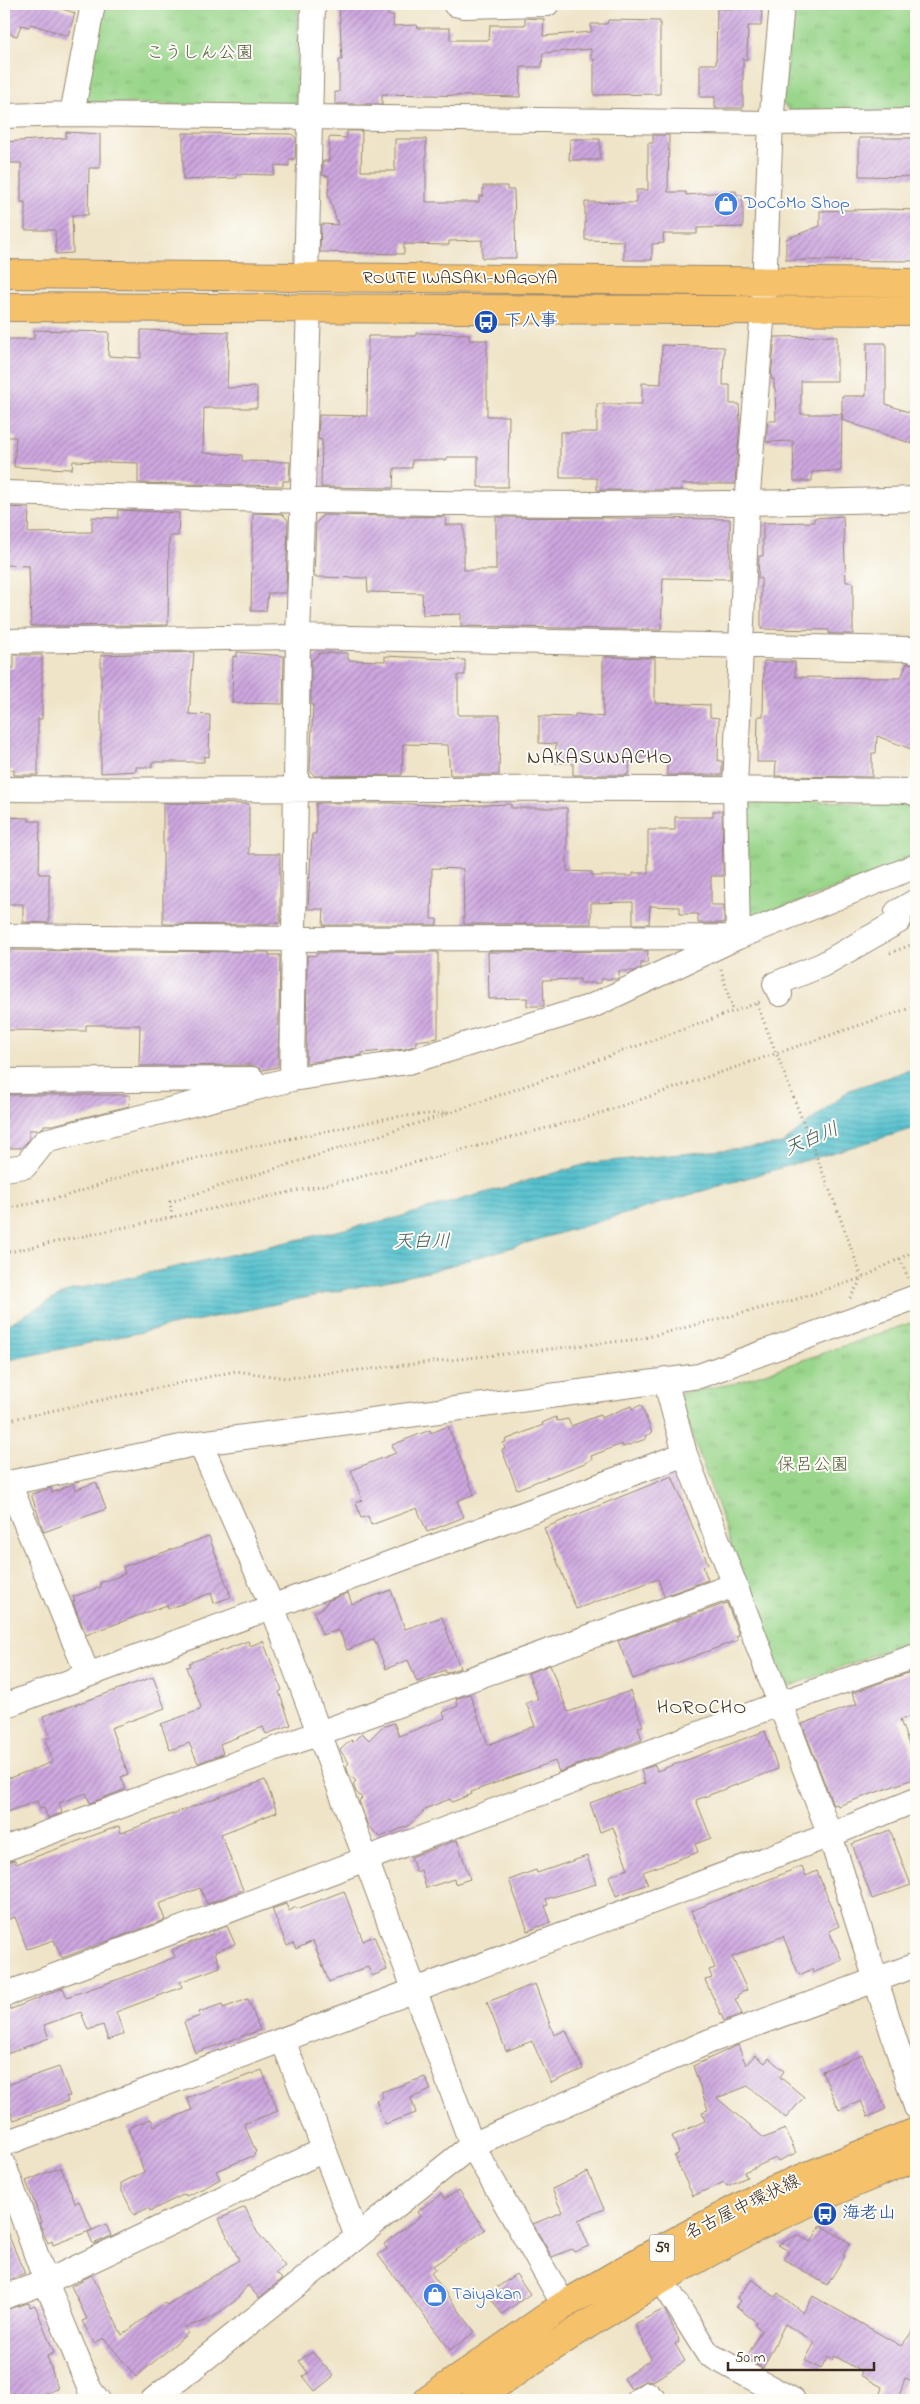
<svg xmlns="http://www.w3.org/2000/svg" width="920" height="2404" font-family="'Indie Flower','Klee One',sans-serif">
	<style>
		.park { fill: url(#park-tufts); stroke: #6a8054 }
		.water { fill: url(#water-rules); stroke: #487676 }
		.building { fill: url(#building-hatch) }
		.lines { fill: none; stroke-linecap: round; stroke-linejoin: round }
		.minor-casing { stroke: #958773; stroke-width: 26 }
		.major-casing { stroke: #958773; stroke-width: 30 }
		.path { stroke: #958773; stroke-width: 3; stroke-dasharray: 1 4; stroke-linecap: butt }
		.minor { stroke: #fff; stroke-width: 24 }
		.major { stroke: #f5c16b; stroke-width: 28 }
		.path-bridge { stroke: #958773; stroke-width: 3; stroke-dasharray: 1 4; stroke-linecap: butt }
		.labels { text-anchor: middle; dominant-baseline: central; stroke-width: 4; stroke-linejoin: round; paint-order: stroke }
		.shield { fill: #fdfcf7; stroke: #75695f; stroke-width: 1 }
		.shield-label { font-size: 16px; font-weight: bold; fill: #3b2a1e }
		.park-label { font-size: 18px; fill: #575d3e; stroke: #fdfcf7 }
		.shop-label { font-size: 18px; fill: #366cbe; stroke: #fdfcf7; text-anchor: start }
		.street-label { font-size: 18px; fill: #3b2a1e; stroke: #fdfcf7 }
		.transit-label { font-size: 18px; fill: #164399; stroke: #fdfcf7; text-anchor: start }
		.water-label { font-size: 19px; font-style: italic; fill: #445f5c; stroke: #fdfcf7 }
		.quarter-label { font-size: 20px; letter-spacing: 1px; fill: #3b2a1e; stroke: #fdfcf7 }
	</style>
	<defs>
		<pattern id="park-tufts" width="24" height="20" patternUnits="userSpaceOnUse" patternTransform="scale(1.25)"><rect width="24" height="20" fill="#99d58a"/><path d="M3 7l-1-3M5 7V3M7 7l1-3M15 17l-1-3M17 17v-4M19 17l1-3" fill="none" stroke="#85b777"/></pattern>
		<pattern id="water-rules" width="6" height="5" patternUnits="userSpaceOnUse" patternTransform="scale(1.25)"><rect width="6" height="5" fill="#54c1ce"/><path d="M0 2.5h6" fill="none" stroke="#479da7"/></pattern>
		<pattern id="building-hatch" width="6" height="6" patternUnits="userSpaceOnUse" patternTransform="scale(1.25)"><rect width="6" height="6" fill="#cda7e0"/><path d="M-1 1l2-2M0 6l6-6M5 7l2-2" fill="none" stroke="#a888b5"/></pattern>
	</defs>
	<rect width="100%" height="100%" fill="#fdfcf7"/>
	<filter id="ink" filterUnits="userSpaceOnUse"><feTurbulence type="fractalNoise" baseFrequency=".02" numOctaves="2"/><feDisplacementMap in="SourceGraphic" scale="10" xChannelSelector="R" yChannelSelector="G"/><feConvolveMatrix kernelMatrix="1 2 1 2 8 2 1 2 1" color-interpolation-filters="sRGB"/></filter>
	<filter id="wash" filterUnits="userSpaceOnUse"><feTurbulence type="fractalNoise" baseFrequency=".0096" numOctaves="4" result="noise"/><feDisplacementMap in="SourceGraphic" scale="20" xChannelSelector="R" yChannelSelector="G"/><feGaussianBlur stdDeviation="1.12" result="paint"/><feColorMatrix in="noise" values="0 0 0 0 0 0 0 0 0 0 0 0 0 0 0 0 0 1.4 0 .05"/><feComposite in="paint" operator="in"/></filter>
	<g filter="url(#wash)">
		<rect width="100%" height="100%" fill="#efe4c8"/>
		<path class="park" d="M102,4H298L296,106L88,103L83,97Z
			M793,4H916V111H790L782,103Z
			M745,800L900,803L916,810V859L747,921Z
			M916,1321V1639L782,1689L678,1394L736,1383Z"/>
		<path class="water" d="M916,1068V1128L428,1272L4,1361V1324L10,1323L68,1291L399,1217L590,1163L782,1144L849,1090Z"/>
		<g id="blocks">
			<path class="building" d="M4,4H46L75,13L68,36L31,24L29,27L21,25L17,36L4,32Z
				M339,4H387L388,15H394L393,26L417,25L418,28H450V40H489L490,25H525V18L544,19L543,36L591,32V24H607L608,20L660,21V94L594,95V59H591V49L543,53L542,67H521L520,97L382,94V104H335V92H339V60H342Z
				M742,4H762L761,26H748L747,59H743V108H715V97H700V64H716L717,9H742Z
				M347,131H362L361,171H395V139H426V202H479V196H483V186H507V190H514L516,258H482V240L449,241V245L404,244V254L320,252L321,224L338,225L328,194L329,176L322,175L323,161H329V137L347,138Z
				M66,132L100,134V168H89L88,215H72L73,253L56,254L55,230H25V202H21V163H4V142L66,138Z
				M183,133L292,134L296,138L295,159H289V166L275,165L274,175L237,174V178L183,180Z
				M653,135H669L668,192H686V195L736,191V195H743V227L697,228V234H663L664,243L652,244V260H624V241L585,240V202L636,203V190H648V143H653Z
				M859,138H916V177L859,176Z
				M570,139H600V160H569Z
				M883,209L916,210V261L786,260V239L820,226V211Z
				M34,330L109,332L108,356L141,358V330L229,332L227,388L257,387V408H204L203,453L242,455V461L290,462L289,481H283V486L138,483V463L73,461L72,469L14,467L16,437H4V339H34Z
				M416,333L469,334V340H487V416H509L508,487H478V457H447V460H412V468H394L393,488L321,487L322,440L318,439L319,415L367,416L368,336H416Z
				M837,336V381H801V414H842L841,471L812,472V481H794L793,441L766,442L768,421H776L775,388H774V379H771L775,337Z
				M867,343H886V404L916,415V445L842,420V396H866Z
				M662,345L724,347L723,385H730V404H739L740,422L735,484H681L682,490H597V478H560V432H597V404H642V383L661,384Z
				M6,507L29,508L28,533L92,532V517L118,518V510L179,513L178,536H169L168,625L31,626L29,566L5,565Z
				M253,513L282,514L288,520L286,593H268L266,611H251Z
				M323,515L446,517L445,525H464V570H496V517L730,519V579L663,578L661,630L461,626V614L423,615L422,593L368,592L367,578L314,577L316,523Z
				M843,516L846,582H853V634H829V630L761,629V578H758L759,556H763V523L814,522V518Z
				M194,652L189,714L210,715L209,757L204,756V762H152V767H136V771L101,773V655Z
				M237,652L284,656L283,704L232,703L233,656L237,657Z
				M320,653H348V660L385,661V656L465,660V675H458V715H500L499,775H450L448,745L403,744L402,775L315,776L310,771L313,705H311V661Z
				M14,655H42V719H38V775H14V770H4V668H14Z
				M603,657L655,658V703L710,705V717L719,718L718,761H722V775H667V757H631L628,775H573V763H555L556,744L539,743V716L575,717V714L603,717Z
				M764,661L795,662V677L901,678L907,663L916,664V751L877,736L876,753H872V777L775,776L776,762H757L758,716H763Z
				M163,803L249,804V854H280V923H270V925L163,924Z
				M316,803H391L453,806L511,804V808H567V871L592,872V876H633V873H648V830H675V817H713V811H722L723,876H711V905H724V923H698V914H680V907L650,906L649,924H633V902L591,903V924H464L463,869L432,868L431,919H437V925H323L324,909H308L312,834H316Z
				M4,817L29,818V821H40L39,874H49V923L23,922V904H4Z
				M4,950L269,952V955H280L278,1067L262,1070L252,1065L139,1066L140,1025H86V1031L4,1030Z
				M648,951L647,963H641V968L634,971H619V978L616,979H601V983H580V979L543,980L544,1006H527V998L489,999L488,952Z
				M438,952V1038L416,1041V1045L405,1049L362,1053V1055L306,1063L307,956L317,955V953Z
				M4,1095H130L129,1106L53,1125H44V1127L38,1130H29V1140L21,1148H4Z
				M641,1405L652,1433L645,1436L646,1439L623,1447L622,1444L591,1456L592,1459L585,1463L517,1489L502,1450L505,1449L503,1443L506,1442L505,1440L543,1425L542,1423L556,1417L557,1421L568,1419L571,1426L600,1415L601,1418L631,1406L632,1409Z
				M448,1426L474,1494L457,1501L464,1517L427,1532L417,1508L371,1525L368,1516L361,1518L356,1502L362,1500L351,1470L396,1453L392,1445L430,1430L431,1433Z
				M672,1476L708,1564L703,1567L708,1580L664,1596L658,1579L576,1609L544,1528Z
				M96,1482L106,1509L44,1532L31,1494L51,1488L52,1493L73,1484L75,1490Z
				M209,1536L231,1597L214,1603L211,1593L168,1609L167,1605L86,1635L73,1602L75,1601L73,1597L101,1587L100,1583L125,1574L123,1567Z
				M391,1590L405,1629L442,1617L460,1668L446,1673L445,1670L417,1682L408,1660L386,1669L374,1639L347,1650L339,1630L322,1635L314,1612L323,1608L329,1600L348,1593L352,1604Z
				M727,1603L739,1635L736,1636L738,1640L633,1679L618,1641Z
				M248,1641L250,1646L263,1641L282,1690L279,1692L291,1725L266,1734L263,1727L220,1744L223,1754L198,1763L189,1743L170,1750L161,1724L200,1710L201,1707L186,1667L190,1666L189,1663Z
				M550,1665L568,1712L630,1691L643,1726L638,1727L642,1740L559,1772L555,1761L471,1792L472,1794L452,1802L450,1799L427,1808L408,1826L380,1837L368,1826L359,1801L362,1798L356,1792L353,1784L356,1781L349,1775L346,1766L349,1763L340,1750L351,1740L353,1742L362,1733L369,1740L382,1727L394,1723L399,1736L445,1718L443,1712L458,1706L456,1699L470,1694L488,1745L535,1726L526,1703L538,1699L528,1673Z
				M916,1670V1714L900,1720L916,1764V1778L838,1806L837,1804L833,1805L802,1724L857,1704L852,1693Z
				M153,1677L165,1708L111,1728L128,1774L121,1777L126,1789L90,1803L86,1793L59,1803L62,1813L48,1818L44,1808L40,1809L37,1801L4,1813V1780L53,1762L45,1739L50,1737L43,1716Z
				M765,1731L778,1769L696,1800L711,1838L695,1844L698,1852L643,1872L648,1884L616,1896L609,1876L628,1869L613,1827L600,1832L590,1803L645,1783L641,1770L655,1765L657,1771Z
				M265,1780L277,1812L221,1834L243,1890L207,1904L200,1888L159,1904L165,1920L62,1958L54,1940L27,1949L15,1917L4,1921V1862L15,1860L16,1864L119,1826L121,1833Z
				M890,1830L911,1885L872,1899L852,1844Z
				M457,1840L470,1879L455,1884L454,1879L426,1888L421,1870L416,1872L411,1857Z
				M587,1856L596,1884L546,1899L548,1905L545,1906L551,1922L528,1931L509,1880L536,1870L537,1873Z
				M802,1866L806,1876L817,1871L839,1926L829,1931L842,1960L813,1973L812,1969L799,1975L783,1936L732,1957L747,1990L737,1995L738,1998L735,1999L742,2014L724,2021L705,1980L712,1978L709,1970L715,1968L691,1911Z
				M344,1891L363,1941L374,1936L387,1970L372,1976L368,1967L329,1982L313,1941L296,1949L293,1943L287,1946L272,1909L286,1904L289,1911L296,1907L297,1909Z
				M227,1926L235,1944L215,1952L220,1967L180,1982L182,1987L116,2012L124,2034L108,2040L103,2025L88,2030L81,2012L44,2025L49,2038L4,2055V2012L63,1988L67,1997L122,1978L175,1957L172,1950L213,1934L212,1932Z
				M535,1984L554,2035L566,2030L583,2069L551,2083L532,2041L506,2051L487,2002Z
				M248,1999L260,2030L195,2053L184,2022L200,2016L199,2012L222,2004L223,2008Z
				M738,2045L746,2065L755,2055L765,2063L769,2058L784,2071L780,2077L804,2097L786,2118L748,2086L717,2098L764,2138L785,2129L796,2153L778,2161L776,2158L744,2172L747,2177L727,2186L724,2182L693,2196L674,2156L679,2153L672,2136L705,2121L702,2112L708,2110L693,2066Z
				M862,2055L886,2109L868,2117L861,2101L839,2110L822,2071Z
				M59,2067L70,2096L66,2097L68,2101L14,2120L11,2112L4,2115V2086Z
				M262,2070L278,2111L244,2124L256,2152L254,2153L255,2155L216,2171L220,2179L206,2187L186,2196L185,2194L150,2211L148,2208L134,2215L121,2189V2183L144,2172L128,2128L151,2119L154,2126L192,2110L187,2098Z
				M425,2077L431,2090L411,2098L416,2113L385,2124L376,2100L383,2097L381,2092Z
				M61,2167L75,2203L79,2201L92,2230L53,2245L52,2241L48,2243L39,2223L42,2222L26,2181Z
				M588,2172L604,2209L578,2220L589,2246L574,2252L572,2249L552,2257L533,2224L562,2212L552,2189Z
				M459,2190L485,2230L433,2266L436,2269L431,2273L475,2332L450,2350L378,2255L387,2249L384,2244L420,2216L417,2212L441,2194L445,2199Z
				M245,2207L257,2232L285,2266L276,2273L282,2279L259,2298L248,2285L235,2301L216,2315L206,2321L184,2327L188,2333L136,2377L104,2338L94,2343L82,2321L87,2319L71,2286L92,2275L122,2335L165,2303L167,2305L239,2260L219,2219Z
				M106,2224L111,2236L93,2244L88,2232Z
				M4,2225L25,2274L4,2282Z
				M821,2225L850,2243L843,2255L845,2256L827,2285L784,2259L789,2251L778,2245L797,2235L811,2242Z
				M516,2274L530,2294L502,2314L488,2294Z
				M752,2279L775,2297L778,2293L803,2313L813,2296L901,2346L916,2327V2382L905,2378L898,2400H878L882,2387L860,2375L862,2372L835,2356L832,2360L828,2357L821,2369L805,2360L815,2342L785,2324L763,2368L746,2359L761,2330L754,2324L756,2322L736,2306L740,2301L737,2298Z
				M29,2303L30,2307L35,2305L54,2353L47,2356L58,2389L25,2400H9L4,2387V2310Z
				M664,2309L678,2337L679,2342L675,2344L685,2361L653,2381L646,2380L631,2389L624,2378L651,2359L635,2324Z
				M312,2352L334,2376L315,2391L303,2376L308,2373L299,2361Z"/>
		</g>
	</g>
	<g filter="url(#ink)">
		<use href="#blocks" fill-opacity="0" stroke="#958773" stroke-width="1"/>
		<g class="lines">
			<g class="minor-casing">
				<path id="minor" d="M455,4L464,6L547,4
					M72,114L93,4
					M4,116L72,114L771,123L916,121
					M306,278L313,4
					M4,493C308,502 612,509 916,499
					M4,641L298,637L910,649L916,651
					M4,789C305,791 607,786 909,791L916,794
					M4,936L293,939L738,937L735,788L747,505L763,310L771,123L782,4
					M780,994L775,984L822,965L899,921L897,912L916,901
					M292,1079L298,637L309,307
					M4,1081L252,1079
					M4,1169L25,1166L45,1141L292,1079L408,1062L590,1007L738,937L916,866
					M665,1379L685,1454
					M200,1443L272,1606L472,2145L564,2305
					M9,1483L88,1675
					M4,1484L200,1443L699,1376L916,1297
					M4,1706L685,1454L830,1835L916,1800
					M4,1849L319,1733L735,1585
					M4,1995L781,1703L916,1656
					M283,2040L357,2237
					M4,2144L830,1835L916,2107
					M4,2165L46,2282L90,2390L98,2400
					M661,2279L708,2354L793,2400
					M4,2297L46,2282L324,2150
					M153,2400L472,2145L710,2041L916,1965
					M639,2400L648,2394L654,2400"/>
			</g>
			<g class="major-casing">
				<path id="major" d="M4,274L916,283
					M4,307L916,311
					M428,2400L564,2305L650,2255L766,2193L916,2132
					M475,2400C568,2334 664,2274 767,2222C815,2198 867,2178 916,2157"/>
			</g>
			<path class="path" d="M890,953L916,943
				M721,969L733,1012
				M4,1209L63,1197L145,1169L394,1117L452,1112L760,1002
				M172,1217L170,1202L447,1114
				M4,1253L352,1179L592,1116L916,1006
				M900,1259L908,1278
				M850,1298L862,1278L916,1250
				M4,1421L236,1371L287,1378L640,1339L794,1300L862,1278L837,1209"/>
			<use href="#minor" class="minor"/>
			<use href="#major" class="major"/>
			<path class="path-bridge" d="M757,1004L837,1209"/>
		</g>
	</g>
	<defs>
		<g id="shop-disc" transform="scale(1.25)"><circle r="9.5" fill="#3f7fe0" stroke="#fdfcf7"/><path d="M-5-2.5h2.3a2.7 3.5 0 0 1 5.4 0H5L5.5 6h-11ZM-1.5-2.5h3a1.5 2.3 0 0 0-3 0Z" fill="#fff"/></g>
		<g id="bus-disc" transform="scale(1.25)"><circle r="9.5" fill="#1a4fb4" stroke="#fdfcf7"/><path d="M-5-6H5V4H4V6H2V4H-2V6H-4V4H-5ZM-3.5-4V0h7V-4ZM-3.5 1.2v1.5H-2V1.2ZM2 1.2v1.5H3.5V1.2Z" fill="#fff"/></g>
	</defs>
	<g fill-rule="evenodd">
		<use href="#shop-disc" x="726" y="204"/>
		<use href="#bus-disc" x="486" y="322"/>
		<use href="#bus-disc" x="825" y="2214"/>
		<use href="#shop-disc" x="435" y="2295"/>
	</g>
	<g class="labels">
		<rect class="shield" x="649.5" y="2234.5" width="25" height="27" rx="4"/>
		<g class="shield-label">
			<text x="662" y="2248">59</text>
		</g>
		<g class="park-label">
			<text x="200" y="54">こうしん公園</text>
			<text x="813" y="1466">保呂公園</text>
		</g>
		<g class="shop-label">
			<text x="744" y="204">DoCoMo Shop</text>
			<text x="452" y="2295">Taiyakan</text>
		</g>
		<g class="street-label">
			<text x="460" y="279">ROUTE IWASAKI-NAGOYA</text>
			<text transform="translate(743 2208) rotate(-26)">名古屋中環状線</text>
		</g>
		<g class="transit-label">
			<text x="504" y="322">下八事</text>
			<text x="842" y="2214">海老山</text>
		</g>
		<g class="water-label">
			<text transform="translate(812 1140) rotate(-23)">天白川</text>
			<text x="422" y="1242">天白川</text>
		</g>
		<g class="quarter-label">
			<text x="600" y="758">NAKASUNACHO</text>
			<text x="702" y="1708">HOROCHO</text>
		</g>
	</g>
	<rect width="920" height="2404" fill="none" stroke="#fdfcf7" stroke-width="20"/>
	<path d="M728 2362v8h146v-8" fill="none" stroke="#3b2a1e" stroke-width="2.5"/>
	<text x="735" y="2362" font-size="15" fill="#3b2a1e" stroke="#fdfcf7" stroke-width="4" paint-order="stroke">50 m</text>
</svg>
